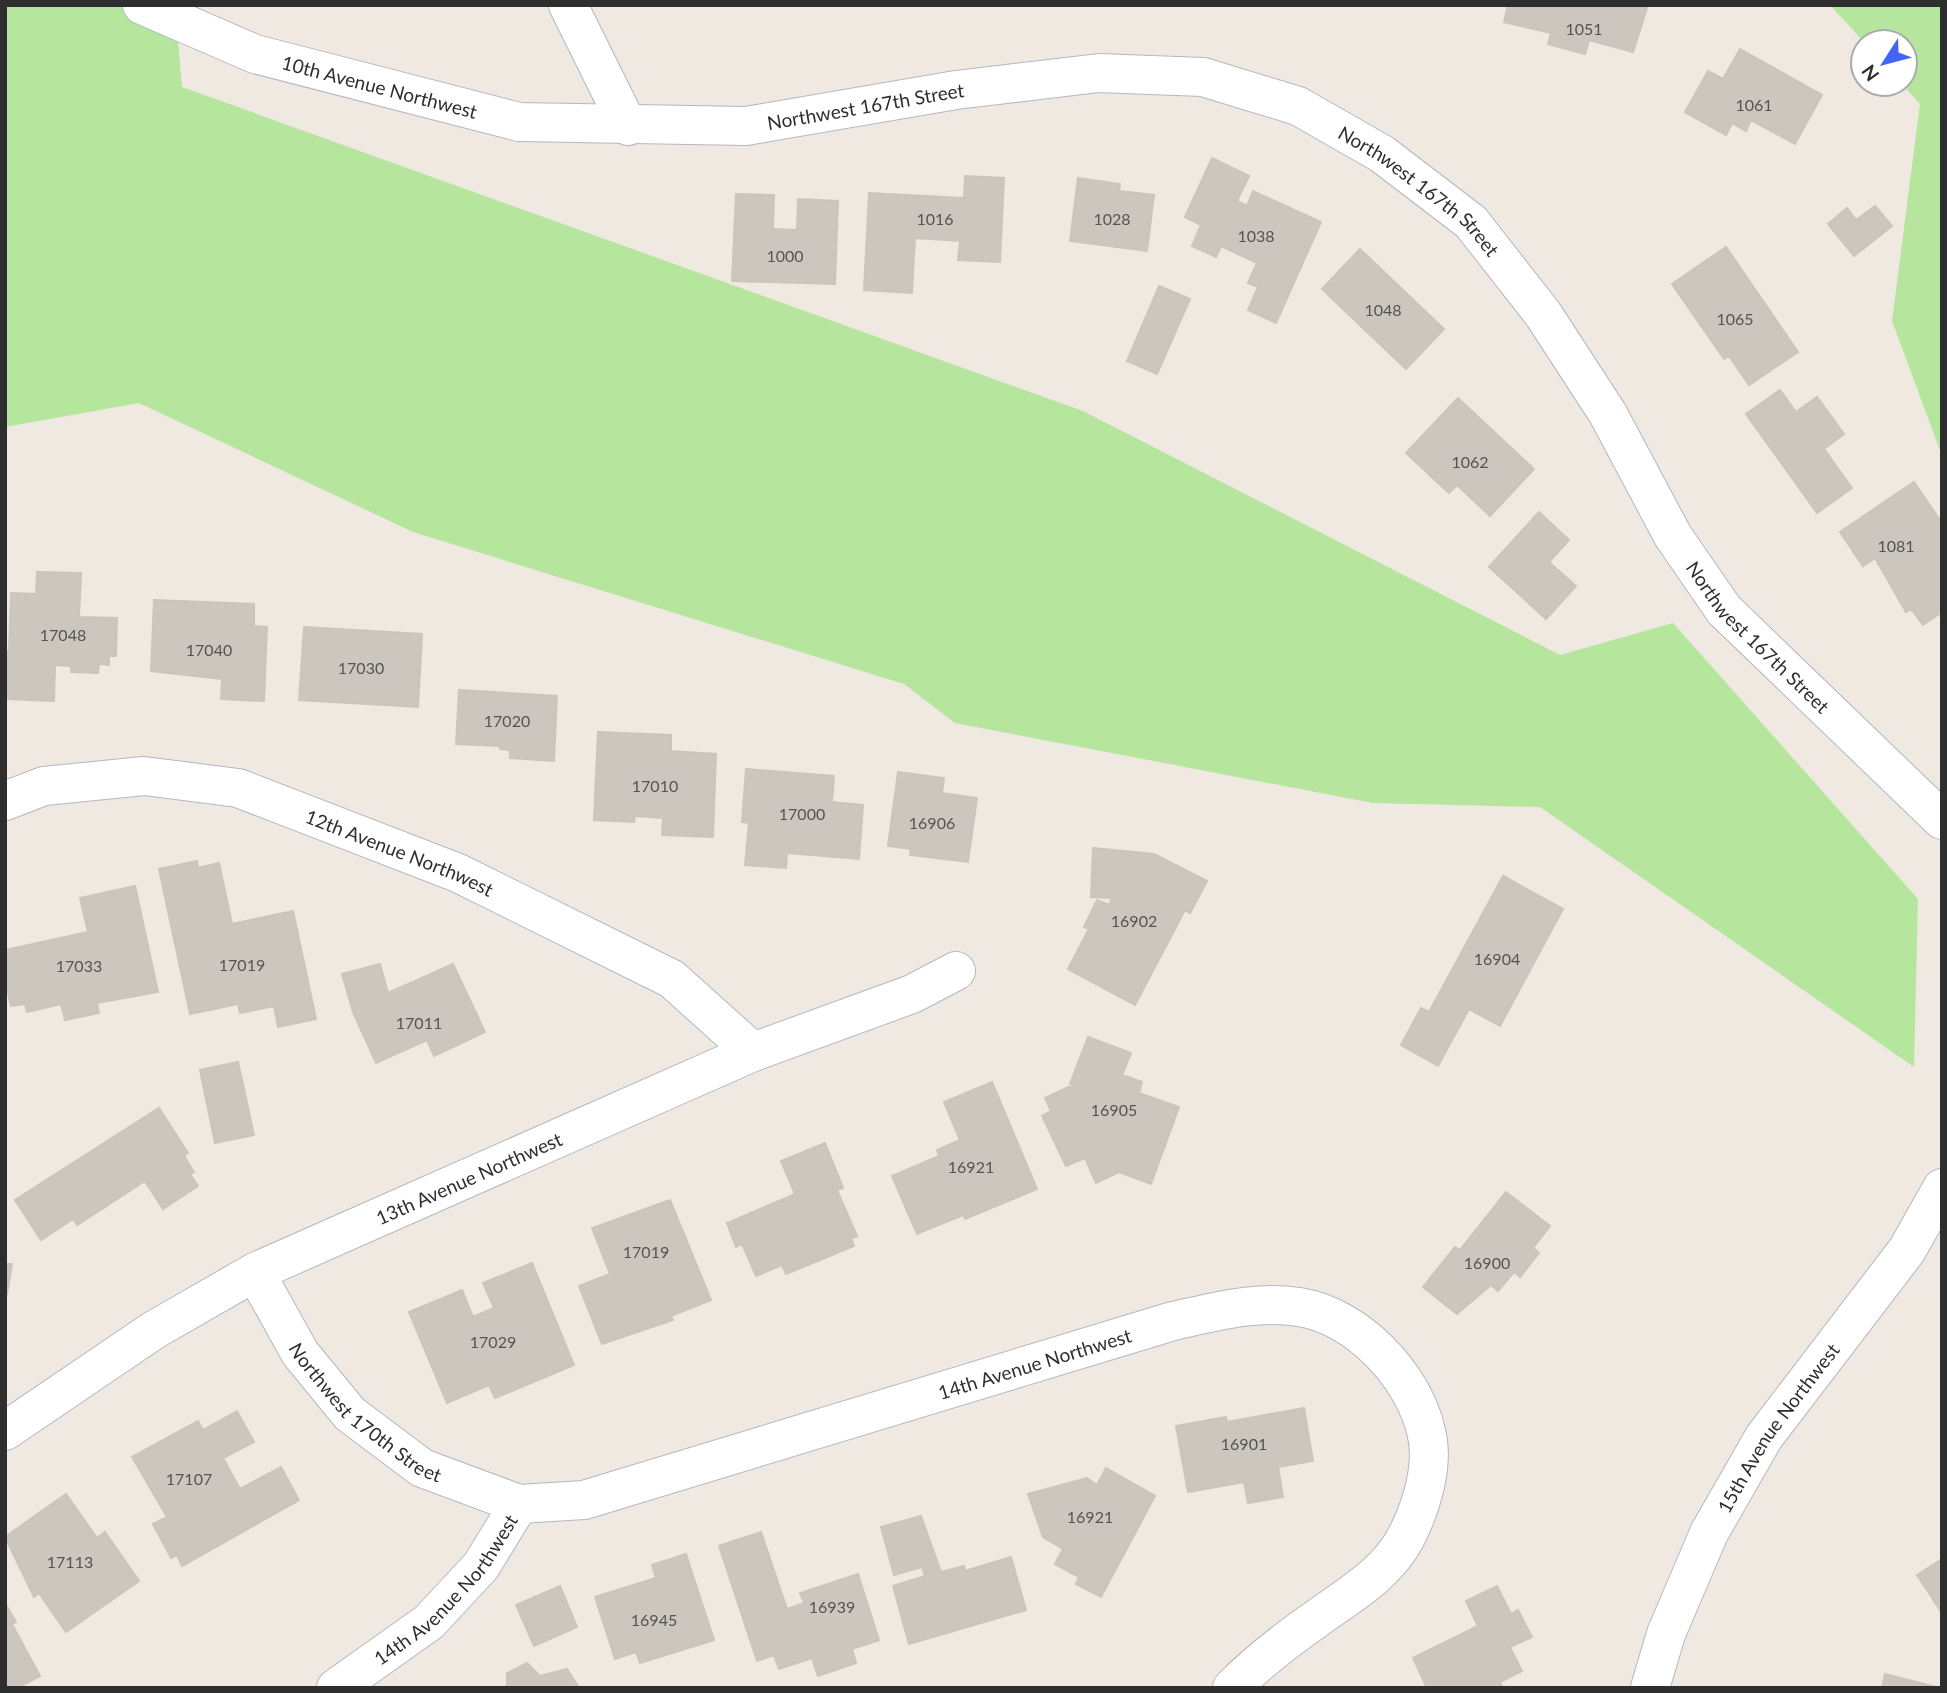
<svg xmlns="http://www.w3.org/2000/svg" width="1947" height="1693" font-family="Lato,sans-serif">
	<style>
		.green { fill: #b6e59e }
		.building { fill: #cbc7bf; stroke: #cbc5ba; stroke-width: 2 }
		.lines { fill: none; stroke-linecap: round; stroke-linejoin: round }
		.minor-casing { stroke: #b4b7c1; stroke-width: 40 }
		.tertiary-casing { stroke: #b4b7c1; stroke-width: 40 }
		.minor { stroke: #fff; stroke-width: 38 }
		.tertiary { stroke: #fff; stroke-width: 38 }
		.labels { text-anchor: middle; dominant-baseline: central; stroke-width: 5; stroke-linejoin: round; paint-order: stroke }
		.number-label { font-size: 16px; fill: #555452 }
		.street-label { font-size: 19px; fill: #2e2e2e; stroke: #fff }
	</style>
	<rect width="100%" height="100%" fill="#efe9e1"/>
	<path class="green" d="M5,5H175L182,87L1083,411L1560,655L1673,623L1918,899L1914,1067L1540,807L1373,803L955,723L904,684L413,532L139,403L5,427Z
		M1830,5H1942V456L1892,321L1920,104L1902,84H1905V42H1864Z"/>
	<path class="building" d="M1508,5H1648L1633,52L1589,40L1585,54L1548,44L1551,33L1504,22Z
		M1740,49L1822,95L1795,144L1751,120L1746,131L1732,123L1726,135L1685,112L1708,71L1723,79Z
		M1212,158L1249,176L1237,201L1247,206L1253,191L1321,222L1276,323L1248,310L1258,287L1248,283L1257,263L1221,246L1216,257L1192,246L1201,225L1185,217Z
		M965,176L1004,178L1000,262L958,260L960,241L915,238L912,293L864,290L869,193L964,198Z
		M1078,178L1120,184L1119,191L1154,195L1147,251L1070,241Z
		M736,194L774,195L773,229L797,230L798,199L838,201L835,284L732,281Z
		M1875,206L1892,226L1854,256L1828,224L1847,208L1856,220Z
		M1726,247L1798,352L1749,385L1729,356L1724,359L1672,284Z
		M1360,249L1444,329L1406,369L1322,289Z
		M1159,286L1190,299L1157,374L1127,361Z
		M1780,390L1796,412L1817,397L1844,434L1824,449L1852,488L1817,513L1746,414Z
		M1458,398L1534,469L1490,516L1457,485L1449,493L1406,453Z
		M1914,482L1942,523V612L1923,625L1911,609L1906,612L1875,558L1863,566L1840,532Z
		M1539,512L1569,540L1549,562L1576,586L1546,619L1489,567Z
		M37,572L81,573L79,617L117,618L116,656H109V665L99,664L98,673L71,672V666L55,665L54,701L5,699V651H9L11,593L36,594Z
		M154,600L254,604V626L267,627L264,701L221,699L222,679L151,671Z
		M304,627L422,634L418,707L299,700Z
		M459,690L557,696L554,761L510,758V750L500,749V746L456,744Z
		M598,732L671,735V751L716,754L713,837L662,835L663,818L635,816L634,822L594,820Z
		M746,769L834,776L832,802L863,805L859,859L787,853L786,868L745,865L749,823L742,822Z
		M898,772L944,778L942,793L977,798L968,862L910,855L911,849L888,846Z
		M1093,848L1154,854L1207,881L1190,913L1185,910L1135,1005L1068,969L1089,929L1084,927L1097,900L1109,905L1112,898L1091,897Z
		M197,861L198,868L219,863L232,924L293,911L316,1019L278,1027L274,1006L240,1013L238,1004L190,1014L159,869Z
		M1503,876L1563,909L1500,1026L1469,1009L1438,1066L1401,1045L1421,1008L1429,1012Z
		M135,886L158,992L97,1003L99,1013L65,1020L61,1004L27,1012L25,1004L11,1006L5,979V950L88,932L80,898Z
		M380,964L388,993L453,964L485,1032L434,1056L427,1040L376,1063L353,1012L342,974Z
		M1088,1037L1131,1053L1122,1075L1142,1082L1139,1093L1179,1107L1151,1184L1119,1172L1096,1183L1085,1158L1066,1166L1042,1116L1051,1111L1045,1098L1073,1085L1070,1084Z
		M238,1062L254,1135L215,1143L200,1070Z
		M992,1082L1037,1189L965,1219L963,1215L917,1234L892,1176L939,1156L937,1150L960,1140L944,1102Z
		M159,1108L188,1153L184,1156L194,1172L190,1174L198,1186L163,1209L145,1181L77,1225L73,1219L41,1240L15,1200Z
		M825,1143L843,1188L837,1190L857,1236L851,1239L854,1246L786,1274L782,1265L756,1276L742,1244L736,1247L727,1223L795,1194L781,1161Z
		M1506,1192L1550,1226L1533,1248L1539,1253L1520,1277L1514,1272L1498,1291L1491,1285L1457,1314L1423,1287L1455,1247L1460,1250Z
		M670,1200L711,1300L671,1316L673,1320L602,1344L579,1286L610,1274L592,1228Z
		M532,1263L574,1365L495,1398L489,1385L447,1403L409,1312L462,1290L473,1317L494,1308L483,1283Z
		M5,1264H12L7,1294H5Z
		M1304,1408L1313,1461L1278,1467L1283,1497L1248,1503L1244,1482L1188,1492L1176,1426L1226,1417L1227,1422Z
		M237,1411L254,1442L223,1458L240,1489L281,1467L299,1500L182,1566L177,1555L171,1558L153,1524L167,1517L132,1457L198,1421L203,1430Z
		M1106,1468L1155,1496L1101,1597L1076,1584L1079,1577L1055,1564L1063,1549L1043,1537L1028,1494L1087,1478L1097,1485Z
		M66,1494L97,1538L105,1532L139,1581L66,1632L39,1593L34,1597L5,1537Z
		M921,1516L941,1572L964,1566L965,1571L1011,1557L1026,1610L909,1644L893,1586L925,1576L922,1567L894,1575L881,1527Z
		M761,1532L787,1609L804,1603L800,1593L858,1574L879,1640L852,1649L856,1663L818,1676L812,1658L779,1669L774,1655L757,1661L719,1546Z
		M686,1554L714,1640L640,1663L636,1652L615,1659L595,1597L656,1578L652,1565Z
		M1942,1559V1613L1917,1575Z
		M560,1586L577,1627L534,1646L516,1605Z
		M1497,1586L1511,1614L1518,1610L1532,1637L1510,1647L1522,1671L1500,1682L1503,1688H1427L1413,1658L1478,1626L1466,1601Z
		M5,1603L16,1622L12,1624L40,1676L17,1688H5Z
		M527,1663L540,1676L567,1669L579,1688H507V1673Z
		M1885,1674L1936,1687L1935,1688H1882Z"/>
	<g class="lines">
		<g class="minor-casing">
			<g id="minor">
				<path id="s1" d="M5,801L44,786L144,776L238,788L458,873L672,979L753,1052"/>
				<path id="s2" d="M255,1272L300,1353L350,1414L422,1468L519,1504L584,1500L1173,1321C1215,1312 1256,1300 1299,1307C1357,1316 1413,1375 1426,1431C1435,1465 1421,1509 1405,1539C1386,1574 1351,1594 1319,1617C1289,1638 1258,1661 1232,1688"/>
				<path id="s3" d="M5,1431L154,1330L255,1272L753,1052L912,994L956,971"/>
				<path id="s4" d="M336,1688L429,1622L481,1566L519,1504"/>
			</g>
		</g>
		<g class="tertiary-casing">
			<g id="tertiary">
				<path id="s5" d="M142,5L255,54L519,122L746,126L956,90L1099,73L1203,77L1298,106L1382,154L1471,222L1543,314L1608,414L1673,536L1724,610L1942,820"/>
				<path d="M568,5L628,126"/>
				<path id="s6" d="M1650,1688L1666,1634L1709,1533L1764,1437L1907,1250L1942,1188"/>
			</g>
		</g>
		<use href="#minor" class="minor"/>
		<use href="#tertiary" class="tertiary"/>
	</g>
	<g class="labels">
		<g class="number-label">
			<text x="1584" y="28">1051</text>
			<text x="1754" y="104">1061</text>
			<text x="935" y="218">1016</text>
			<text x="1112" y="218">1028</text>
			<text x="1256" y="235">1038</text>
			<text x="785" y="255">1000</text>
			<text x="1383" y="309">1048</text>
			<text x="1735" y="318">1065</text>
			<text x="1470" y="461">1062</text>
			<text x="1896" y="545">1081</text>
			<text x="63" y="634">17048</text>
			<text x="209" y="649">17040</text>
			<text x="361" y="667">17030</text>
			<text x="507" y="720">17020</text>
			<text x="655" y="785">17010</text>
			<text x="802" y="813">17000</text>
			<text x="932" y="822">16906</text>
			<text x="1134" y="920">16902</text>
			<text x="1497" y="958">16904</text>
			<text x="242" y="964">17019</text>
			<text x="79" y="965">17033</text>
			<text x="419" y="1022">17011</text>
			<text x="1114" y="1109">16905</text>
			<text x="971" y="1166">16921</text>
			<text x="646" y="1251">17019</text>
			<text x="1487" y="1262">16900</text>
			<text x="493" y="1341">17029</text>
			<text x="1244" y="1443">16901</text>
			<text x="189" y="1478">17107</text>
			<text x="1090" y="1516">16921</text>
			<text x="70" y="1561">17113</text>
			<text x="832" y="1606">16939</text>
			<text x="654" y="1619">16945</text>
		</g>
		<g class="street-label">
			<text stroke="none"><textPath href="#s5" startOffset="252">10th Avenue Northwest</textPath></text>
			<text stroke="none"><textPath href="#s5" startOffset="744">Northwest 167th Street</textPath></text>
			<text stroke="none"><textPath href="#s5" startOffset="1332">Northwest 167th Street</textPath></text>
			<text stroke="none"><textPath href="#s5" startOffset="1899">Northwest 167th Street</textPath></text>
			<text stroke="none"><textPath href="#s1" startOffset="411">12th Avenue Northwest</textPath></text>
			<text stroke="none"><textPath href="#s3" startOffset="530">13th Avenue Northwest</textPath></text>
			<text stroke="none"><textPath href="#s2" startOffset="901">14th Avenue Northwest</textPath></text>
			<text stroke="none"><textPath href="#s2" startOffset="182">Northwest 170th Street</textPath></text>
			<text stroke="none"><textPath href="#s6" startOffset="292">15th Avenue Northwest</textPath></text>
			<text stroke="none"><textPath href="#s4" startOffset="149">14th Avenue Northwest</textPath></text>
		</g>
	</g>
	<rect width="1947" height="1693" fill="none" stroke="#2e2e2e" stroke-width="14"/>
	<g transform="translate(1884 63) rotate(234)"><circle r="33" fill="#ffffff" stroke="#ababab" stroke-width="2"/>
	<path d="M0-5L12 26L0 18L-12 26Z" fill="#4264fb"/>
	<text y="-10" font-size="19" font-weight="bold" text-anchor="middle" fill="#2e2e2e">N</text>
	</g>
</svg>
